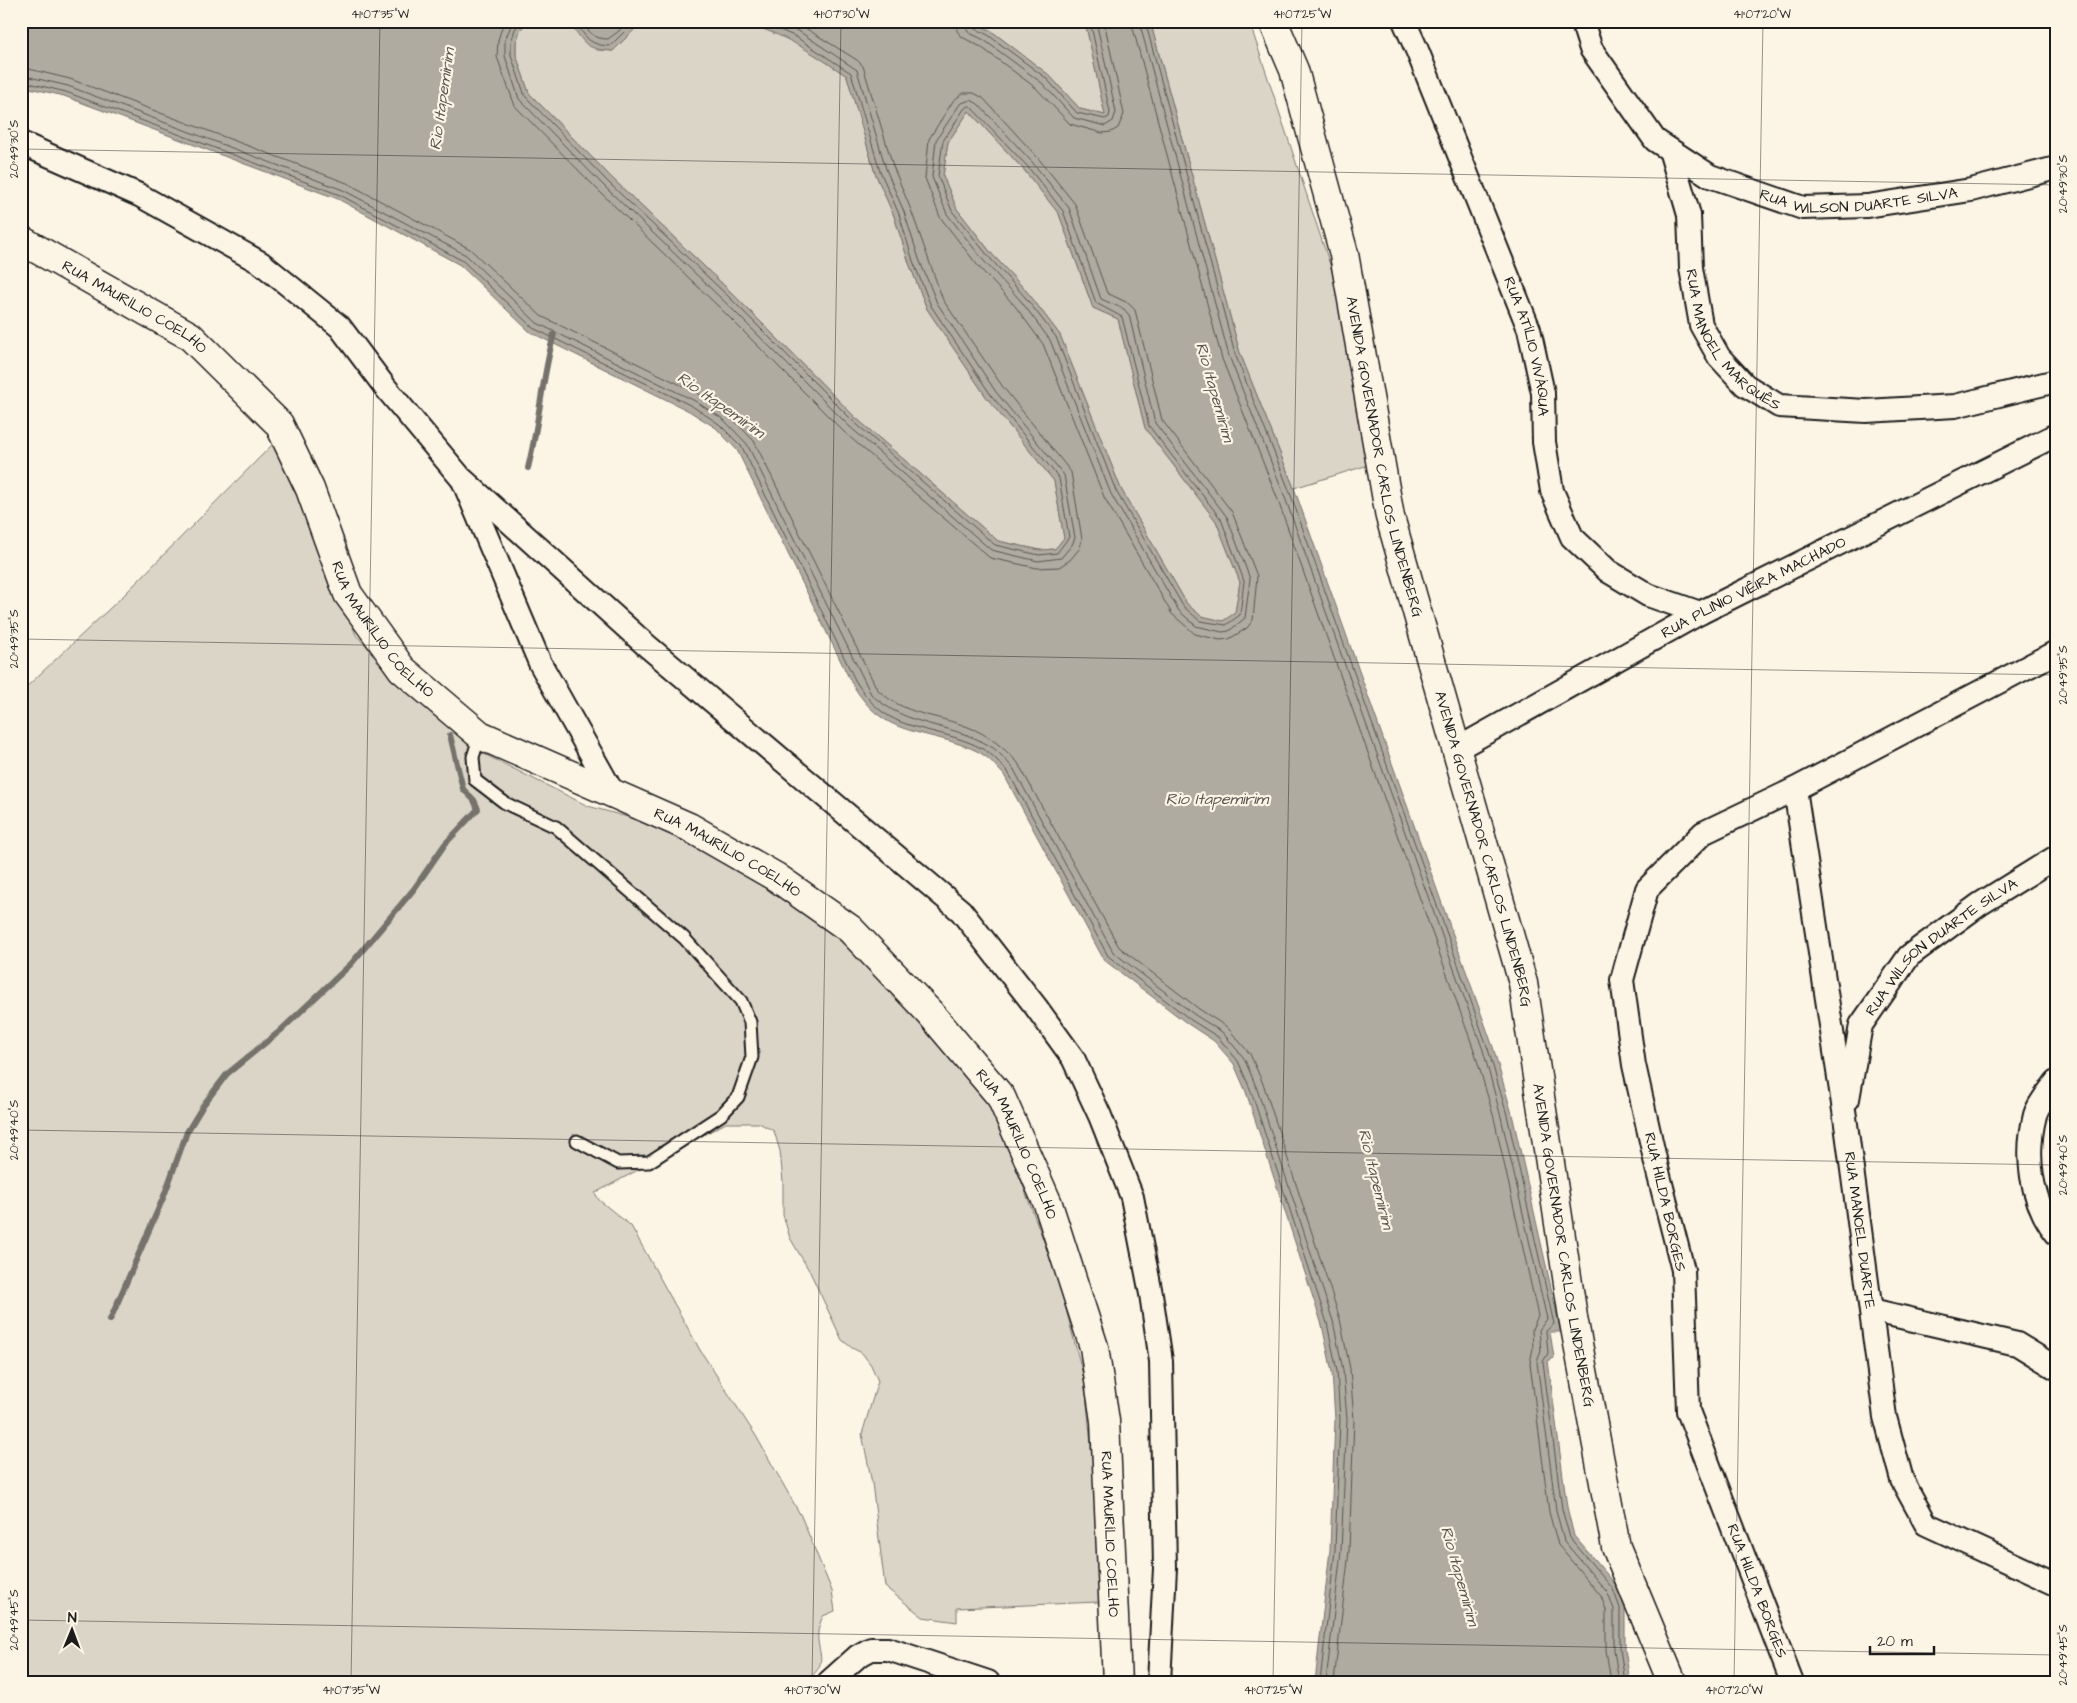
<svg xmlns="http://www.w3.org/2000/svg" width="2077" height="1703" font-family="'Architects Daughter',sans-serif">
	<style>
		.green { fill: #dbd5c8; stroke: #7c7872 }
		.water { fill: #b0aba1; stroke: #75726c; fill-rule: evenodd }
		.lines { fill: none; stroke-linecap: round; stroke-linejoin: round }
		.shore { stroke: #575551; stroke-width: 1 }
		.stream { stroke: #75726c; stroke-width: 6 }
		.service-casing { stroke: #1c1c1c; stroke-width: 15 }
		.minor-casing { stroke: #1c1c1c; stroke-width: 26 }
		.tertiary-casing { stroke: #1c1c1c; stroke-width: 31 }
		.secondary-casing { stroke: #1c1c1c; stroke-width: 31 }
		.service { stroke: #fcf5e5; stroke-width: 11 }
		.minor { stroke: #fcf5e5; stroke-width: 22 }
		.tertiary { stroke: #fcf5e5; stroke-width: 28 }
		.secondary { stroke: #fcf5e5; stroke-width: 28 }
		.ticks { fill: none; stroke: #1c1c1c; stroke-width: 1; stroke-opacity: 0.45 }
		.labels { text-anchor: middle; dominant-baseline: central; stroke-width: 4.5; stroke-linejoin: round; paint-order: stroke }
		.street-label { font-size: 15px; fill: #1c1c1c; stroke: #fcf5e5 }
		.water-label { font-size: 16px; font-style: italic; fill: #575551; stroke: #fcf5e5 }
		.neatline { fill: none; stroke: #1c1c1c; stroke-width: 2 }
		.ticks-label { font-size: 12px; text-anchor: middle; fill: #1c1c1c }
	</style>
	<rect width="100%" height="100%" fill="#fcf5e5"/>
	<filter id="ink" filterUnits="userSpaceOnUse"><feTurbulence type="fractalNoise" baseFrequency=".02" numOctaves="2"/><feDisplacementMap in="SourceGraphic" scale="10" xChannelSelector="R" yChannelSelector="G"/><feConvolveMatrix kernelMatrix="1 2 1 2 8 2 1 2 1" color-interpolation-filters="sRGB"/></filter>
	<g filter="url(#ink)">
		<path class="green" d="M529,21H568L597,50L613,51L643,21C679,21 720,16 756,25C788,33 819,58 847,76L875,173L894,216L909,263L927,309L987,398L1054,481L1064,538L1055,549L1040,550L998,541L856,418L735,296L612,178L529,93L516,55V43L520,30Z
			M970,21H1085L1105,115L1080,109L1049,75L990,30Z
			M1150,21H1249L1342,301L1375,463L1294,488L1240,353Z
			M969,111L1024,170L1059,214L1093,308L1118,319L1145,428L1216,521L1240,582L1235,613L1223,621L1201,616L1187,604L1121,489L1060,335L1029,294L992,254L957,209L943,176L948,142Z
			M275,442L298,487L356,635L430,712L480,752L588,806L638,820L687,839L738,868L832,934L860,956L978,1086L997,1116L1059,1282L1085,1383L1103,1570L1099,1602L957,1608V1622L923,1617L885,1587L872,1483L862,1434L878,1381L871,1365L862,1353L852,1348L842,1340L810,1272L790,1238L783,1215V1182L780,1151L774,1131L759,1123H726L595,1193L599,1200L631,1226L700,1350L756,1436L801,1516L832,1591L835,1611L823,1616C821,1621 818,1627 818,1632C816,1654 832,1663 804,1682H21V692L124,595Z"/>
		<path class="water" d="M21,21H529L520,30L516,43V55L529,93L612,178L735,296L856,418L998,541L1040,550L1055,549L1064,538L1054,481L987,398L927,309L909,263L894,216L875,173L847,76C811,52 776,28 732,21H970L990,30L1049,75L1080,109L1105,115L1085,21H1150L1240,353L1294,488L1493,1047L1512,1114L1561,1332H1550L1554,1358L1548,1361L1567,1507L1574,1536L1618,1587L1625,1608V1649L1630,1682H1315L1330,1550L1335,1420L1332,1372L1322,1325L1246,1092L1234,1064L1214,1041L1188,1024L1104,960L1004,775C998,769 992,761 985,756C974,748 959,744 946,740C900,728 877,726 851,682L737,450L716,428L689,411L530,332L460,265L338,199L64,96L21,86ZM969,111L1024,170L1059,214L1093,308L1118,319L1145,428L1216,521L1240,582L1235,613L1223,621L1201,616L1187,604L1121,489L1060,335L1029,294L992,254L957,209L943,176L948,142Z
			M568,21H643L613,51C582,49 586,43 568,21Z"/>
		<g class="lines">
			<path class="shore" d="M504,21L498,40L497,57L515,106L599,191L721,309L844,432L990,558L1037,568L1059,567L1070,560L1080,548L1082,539L1071,472L1003,387L943,300L911,210L893,166L863,66L857,60L794,21
				M513,21L505,40V56L519,99L604,186L727,304L849,426L991,550L1038,561L1061,558L1072,545L1075,538L1064,475L996,392L937,303L919,259L904,212L886,169L857,70L800,32L776,21
				M522,21L515,29L511,42V55L525,96L608,182L731,299L853,421L995,545L1039,555L1057,553L1069,537L1059,478L991,395L931,306L913,261L899,214L880,171L851,73L796,37L760,21
				M575,21C586,38 589,45 610,46L635,21
				M582,21C589,33 594,39 608,39L619,31L626,21
				M956,21L957,31L962,37L981,47L1036,88L1070,124L1102,133L1111,132L1118,128L1124,114L1104,21
				M963,21L968,32L984,40L1042,83L1074,118L1105,126L1113,121L1116,112L1096,21
				M969,21L972,27L988,35L1046,78L1077,113L1105,119L1109,117L1110,112L1090,21
				M1131,21L1222,359L1276,495L1475,1053L1494,1118L1538,1316L1532,1329L1533,1348L1530,1363L1549,1512L1558,1545L1601,1596L1606,1610V1650L1611,1682
				M1139,21L1229,356L1283,492L1483,1050L1501,1117L1547,1319L1539,1330L1541,1351L1537,1362L1556,1510L1564,1541L1607,1592L1614,1609V1650L1619,1682
				M1145,21L1235,354L1289,490L1488,1049L1507,1115L1554,1324L1546,1331L1548,1353L1543,1362L1562,1509L1570,1538L1613,1589L1620,1608V1649L1625,1682
				M21,67L70,79L347,183L470,249L541,316L699,394L728,414L754,441L877,689C905,716 935,714 968,727C989,735 1003,747 1018,763L1119,947L1199,1009L1227,1027L1250,1054L1264,1086L1340,1319L1350,1369L1354,1420L1349,1551L1334,1682
				M21,75L68,86L343,190L466,255L537,323L695,401L723,419L747,444L871,694C906,728 950,722 990,746C999,751 1006,761 1013,768L1113,952L1195,1015L1222,1032L1244,1058L1257,1089L1333,1321L1343,1370L1347,1420L1341,1551L1326,1682
				M21,81L66,92L340,195L463,261L533,328L692,406L719,424L742,447L855,680C881,723 905,724 950,736C963,740 978,745 989,753C996,758 1002,766 1008,772L1108,956L1191,1020L1218,1037L1238,1061L1251,1091L1327,1323L1337,1371L1340,1420L1335,1550L1320,1682
				M964,93H974L983,98L1038,158L1075,204L1107,293L1128,303L1135,310L1162,420L1232,512L1257,576L1253,620L1247,628L1229,639L1220,640L1195,634L1172,614L1104,497L1043,344L1015,306L978,266L940,217L925,178L929,139L953,101Z
				M971,100L978,104L1033,163L1069,208L1101,299L1124,309L1129,315L1155,423L1227,517L1250,579L1245,618L1229,631L1222,632L1196,626L1179,611L1111,494L1050,340L1021,301L984,261L947,214L932,177L936,140L960,104Z
				M970,106L1028,167L1063,211L1096,303L1122,317L1149,426L1221,519L1244,581L1240,615L1226,625L1200,621L1183,606L1116,491L1056,337L1025,297L989,257L952,211L938,176L943,141L964,109Z"/>
			<path class="stream" d="M528,468C539,424 542,378 554,334
				M110,1320L164,1196L187,1132L204,1104L227,1074L280,1031L351,964L414,889L445,844L478,809L474,800L463,789L450,735"/>
			<g class="service-casing">
				<path id="service" d="M480,735L473,757L475,780L505,803L556,827L684,938L741,1001L750,1022L752,1057L738,1097L721,1115L649,1162L618,1163L577,1141"/>
			</g>
			<g class="minor-casing">
				<g id="minor">
					<path id="s1" d="M1404,21L1417,50L1529,329L1543,393L1544,442L1552,491L1572,537L1608,571L1648,595L1700,613"/>
					<path id="s2" d="M1582,21L1591,49L1655,140L1710,176L1803,208L1867,206L1971,190L2056,168"/>
					<path d="M21,143L139,195L261,263L340,327L385,387L461,478L646,645L961,911L1036,1007L1073,1058L1100,1116L1132,1197L1151,1294L1161,1361L1165,1568L1159,1682"/>
					<path id="s3" d="M1670,150L1689,215L1691,268L1701,325L1719,357L1745,385L1779,406L1866,411L1955,406L2056,381"/>
					<path d="M464,483L540,663L614,795"/>
					<path id="s4" d="M1455,750L1700,613L2056,435"/>
					<path id="s5" d="M1795,789L1845,1117L1885,1417L1902,1480L1926,1524L2056,1584"/>
					<path d="M2056,1082C2049,1092 2038,1104 2035,1115C2025,1155 2030,1200 2056,1233"/>
					<path id="s6" d="M1848,1099L1861,1025L1909,956L1980,904L2056,857"/>
					<path d="M1871,1310L2017,1344L2056,1368"/>
					<path d="M829,1682L858,1656L871,1649H888L988,1682"/>
					<path d="M1792,1682L1688,1411L1683,1270L1657,1168L1634,1065L1622,980L1647,889L1703,833L1795,789L2056,652"/>
				</g>
			</g>
			<g class="tertiary-casing">
				<g id="tertiary">
					<path id="s7" d="M1273,21L1294,70L1344,254L1390,517L1523,983L1573,1317L1616,1547L1672,1682"/>
				</g>
			</g>
			<g class="secondary-casing">
				<g id="secondary">
					<path id="s8" d="M21,240L190,336L279,424L310,489L348,594L402,669L480,735L689,827L776,877L850,929L930,1013L1001,1097L1048,1204L1094,1347L1105,1421L1117,1682"/>
				</g>
			</g>
			<use href="#service" class="service"/>
			<use href="#minor" class="minor"/>
			<use href="#tertiary" class="tertiary"/>
			<use href="#secondary" class="secondary"/>
		</g>
	</g>
	<path class="ticks" d="M21,149L2056,185M21,639L2056,675M21,1130L2056,1165M21,1620L2056,1655M351,1682L380,21M812,1682L841,21M1273,1682L1302,21M1734,1682L1763,21"/>
	<g class="labels">
		<g class="street-label">
			<text stroke="none"><textPath href="#s2" startOffset="360">RUA WILSON DUARTE SILVA</textPath></text>
			<text stroke="none"><textPath href="#s8" startOffset="132">RUA MAURÍLIO COELHO</textPath></text>
			<text stroke="none"><textPath href="#s3" startOffset="208">RUA MANOEL MARQUÊS</textPath></text>
			<text stroke="none"><textPath href="#s1" startOffset="349">RUA ATÍLIO VIVÁQUA</textPath></text>
			<text stroke="none"><textPath href="#s7" startOffset="451">AVENIDA GOVERNADOR CARLOS LINDENBERG</textPath></text>
			<text stroke="none"><textPath href="#s4" startOffset="340">RUA PLINIO VIÊIRA MACHADO</textPath></text>
			<text stroke="none"><textPath href="#s8" startOffset="552">RUA MAURÍLIO COELHO</textPath></text>
			<text stroke="none"><textPath href="#s7" startOffset="856">AVENIDA GOVERNADOR CARLOS LINDENBERG</textPath></text>
			<text stroke="none"><textPath href="#s8" startOffset="972">RUA MAURÍLIO COELHO</textPath></text>
			<text stroke="none"><textPath href="#s6" startOffset="189">RUA WILSON DUARTE SILVA</textPath></text>
			<text stroke="none"><textPath href="#s8" startOffset="1392">RUA MAURÍLIO COELHO</textPath></text>
			<text transform="translate(1665 1202) rotate(77)">RUA HILDA BORGES</text>
			<text stroke="none"><textPath href="#s5" startOffset="446">RUA MANOEL DUARTE</textPath></text>
			<text stroke="none"><textPath href="#s7" startOffset="1261">AVENIDA GOVERNADOR CARLOS LINDENBERG</textPath></text>
			<text stroke="none"><textPath href="#s8" startOffset="1798">RUA MAURÍLIO COELHO</textPath></text>
			<text transform="translate(1757 1591) rotate(69)">RUA HILDA BORGES</text>
		</g>
		<g class="water-label">
			<text transform="translate(442 99) rotate(-82)">Rio Itapemirim</text>
			<text transform="translate(1215 392) rotate(74)">Rio Itapemirim</text>
			<text transform="translate(721 405) rotate(35)">Rio Itapemirim</text>
			<text x="1217" y="799">Rio Itapemirim</text>
			<text transform="translate(1376 1179) rotate(76)">Rio Itapemirim</text>
			<text transform="translate(1460 1576) rotate(74)">Rio Itapemirim</text>
		</g>
	</g>
	<rect width="2077" height="1703" fill="none" stroke="#fcf5e5" stroke-width="55"/>
	<g transform="translate(72 1630) rotate(1)" stroke="#fcf5e5" stroke-width="4" paint-order="stroke">
	<path d="M0-4L9 19L0 12L-9 19Z" fill="#1c1c1c"/>
	<text y="-8" font-size="14" font-weight="bold" text-anchor="middle" fill="#1c1c1c">N</text>
	</g>
	<path d="M1870 1646v8h64v-8" fill="none" stroke="#1c1c1c" stroke-width="2.5"/>
	<text x="1877" y="1646" font-size="15" fill="#1c1c1c" stroke="#fcf5e5" stroke-width="4" paint-order="stroke">20 m</text>
	<rect x="28" y="28" width="2022" height="1648" class="neatline"/>
	<g class="ticks-label">
		<text x="380" y="18">41°07'35"W</text>
		<text x="841" y="18">41°07'30"W</text>
		<text x="1302" y="18">41°07'25"W</text>
		<text x="1762" y="18">41°07'20"W</text>
		<text transform="translate(14 149) rotate(-90)" y="4">20°49'30"S</text>
		<text transform="translate(2063 184) rotate(-90)" y="4">20°49'30"S</text>
		<text transform="translate(14 639) rotate(-90)" y="4">20°49'35"S</text>
		<text transform="translate(2063 675) rotate(-90)" y="4">20°49'35"S</text>
		<text transform="translate(14 1130) rotate(-90)" y="4">20°49'40"S</text>
		<text transform="translate(2063 1165) rotate(-90)" y="4">20°49'40"S</text>
		<text transform="translate(14 1620) rotate(-90)" y="4">20°49'45"S</text>
		<text transform="translate(2063 1655) rotate(-90)" y="4">20°49'45"S</text>
		<text x="351" y="1694">41°07'35"W</text>
		<text x="812" y="1694">41°07'30"W</text>
		<text x="1273" y="1694">41°07'25"W</text>
		<text x="1734" y="1694">41°07'20"W</text>
	</g>
</svg>
